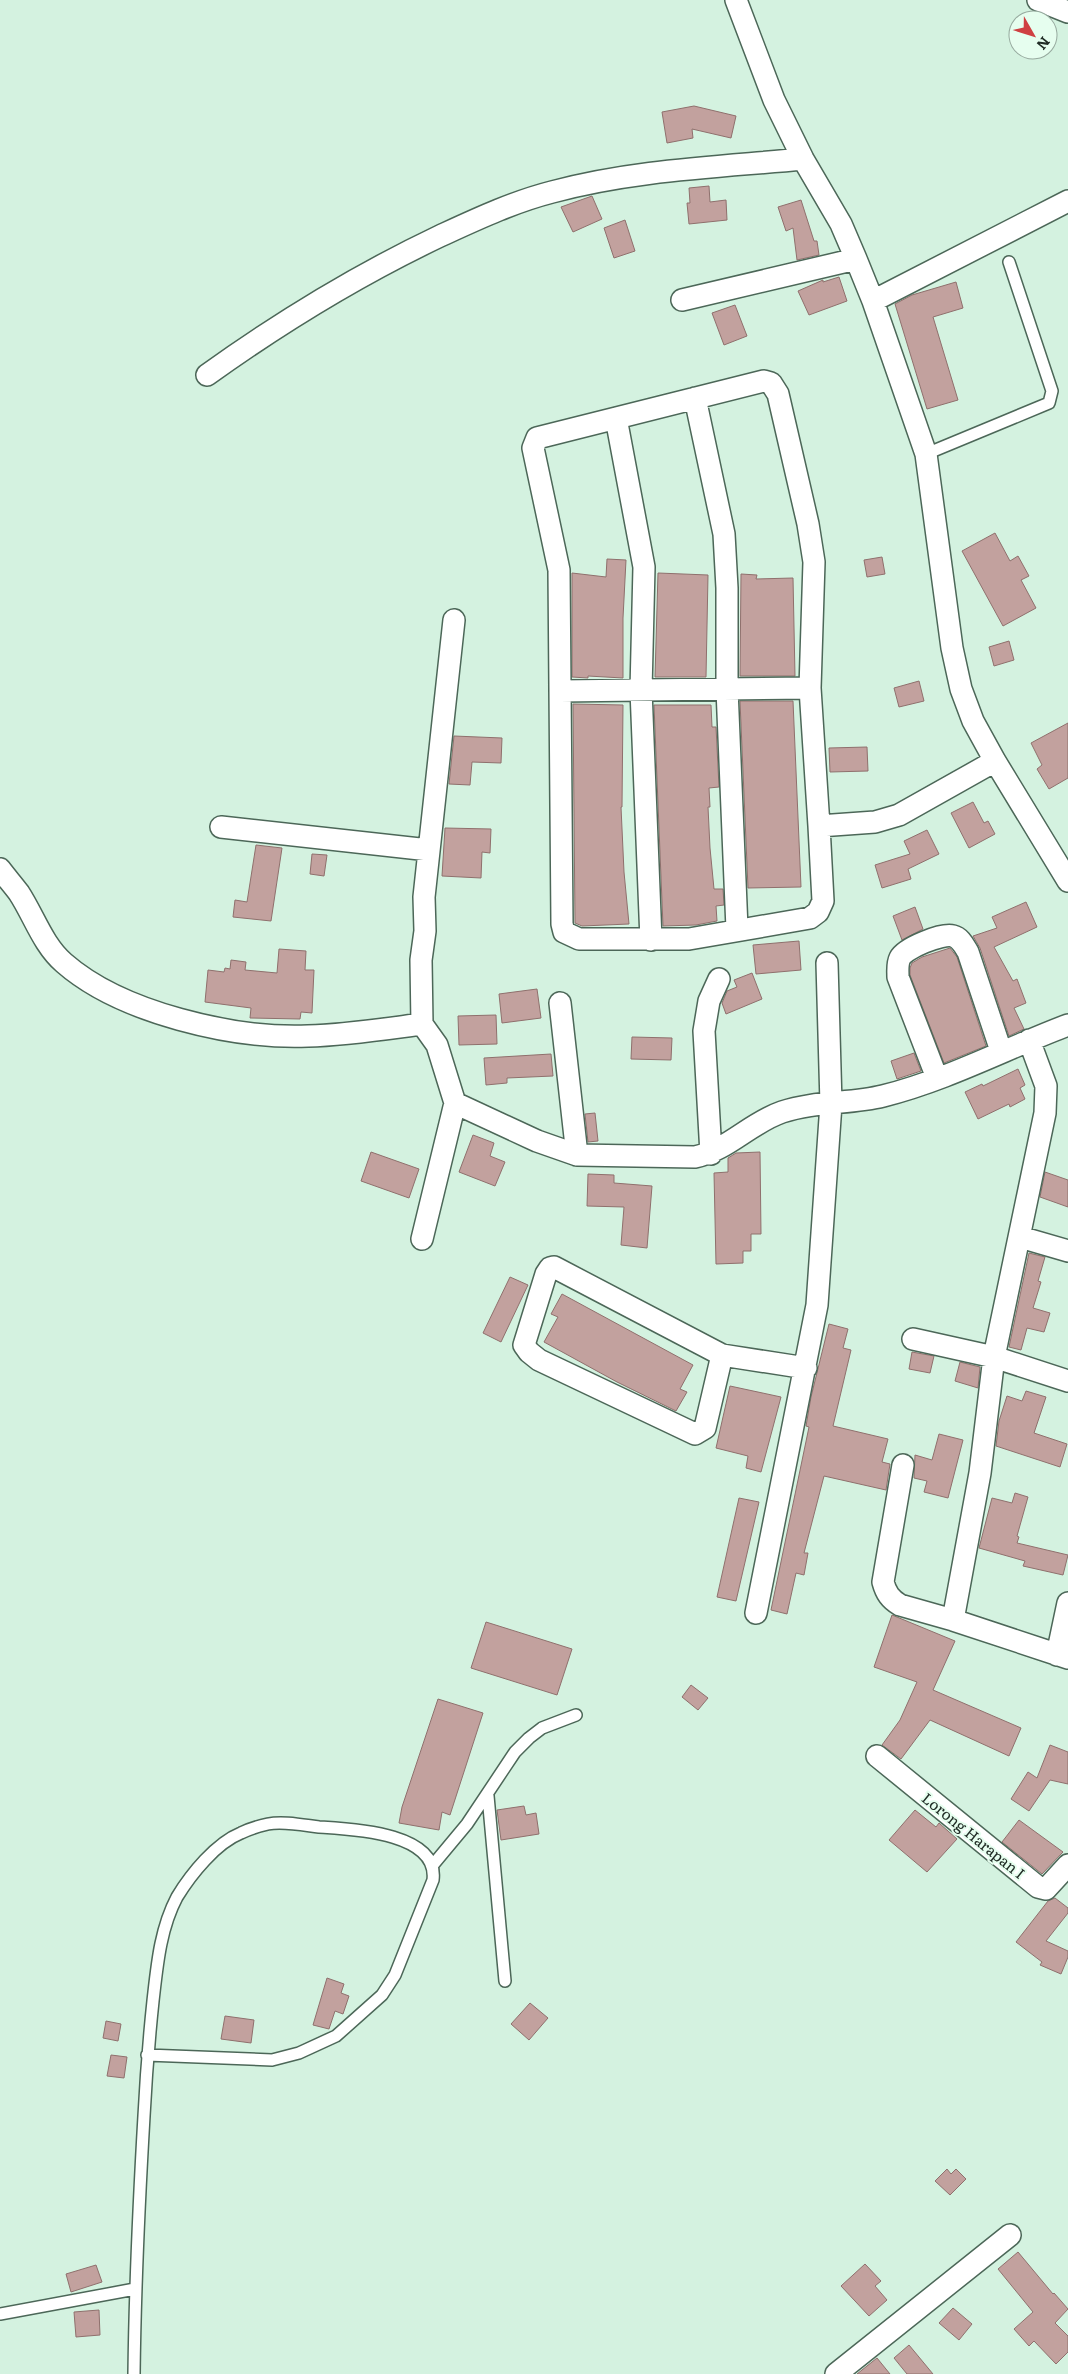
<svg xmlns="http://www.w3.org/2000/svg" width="1068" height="2374" font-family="Literata,serif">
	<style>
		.building { fill: #c2a19e; stroke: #8f706d }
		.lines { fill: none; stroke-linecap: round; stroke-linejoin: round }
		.service-casing { stroke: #4c6758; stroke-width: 14 }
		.minor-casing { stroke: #4c6758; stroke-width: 24 }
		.service { stroke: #fff; stroke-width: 11 }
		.minor { stroke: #fff; stroke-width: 21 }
		.labels { text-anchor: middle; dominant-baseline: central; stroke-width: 4; stroke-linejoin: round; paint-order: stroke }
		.street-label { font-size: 15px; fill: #212d26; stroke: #e6feef }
	</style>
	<rect width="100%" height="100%" fill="#d4f2e0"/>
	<path class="building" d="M694,106L736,116L731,138L692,129L693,138L667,143L662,112Z
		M709,186L710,202L726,200L727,220L689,224L687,203H690L689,188Z
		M592,196L602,219L573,232L561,207Z
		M801,200L814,241H817L819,255L797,260L793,228L786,231L778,207Z
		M625,220L635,251L614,258L604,228Z
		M839,277L847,301L809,315L798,291L823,280V282Z
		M956,282L963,308L933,317L958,400L927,409L895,304L912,295Z
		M735,305L747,336L724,345L712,313Z
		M995,533L1010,561L1018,556L1029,576L1021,580L1036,608L1003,626L962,551Z
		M882,557L885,574L867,577L864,560Z
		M607,559L626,560L623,618V678L588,676V678L572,677V573L606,577Z
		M658,573L708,575L706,677H655Z
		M741,574L757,575L756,579L793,578L795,676H740Z
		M1009,641L1014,660L994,666L989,647Z
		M919,681L924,701L899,707L894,688Z
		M740,701H793L801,887L748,888Z
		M573,704L623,705L622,807H621L624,872L629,924L582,926L575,923Z
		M654,705H711L712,727H716L719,787L709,788L710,807H708L710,848L714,889H723L724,905L716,906L717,921L696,925L663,926Z
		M1068,723V778L1049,789L1037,769L1042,765L1031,743Z
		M454,736L502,738L501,763L472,762L470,785L449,784Z
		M867,747L868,771L830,772L829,748Z
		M973,802L984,823L988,821L995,834L969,848L951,813Z
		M445,828L491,829L490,853L482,852L481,878L442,876Z
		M927,830L939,854L908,869L911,879L882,888L875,865L910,854L904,841Z
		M256,845L282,848L271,921L233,917L235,900L247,902Z
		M312,854L327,855L324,876L310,874Z
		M1026,902L1037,927L994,947L1013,981L1017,979L1026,1003L1014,1008L1024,1029L1009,1036L980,948L973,936L997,928L992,917Z
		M915,907L923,929L902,940L893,916Z
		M799,941L801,970L756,974L753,945Z
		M950,948L957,957L986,1046L944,1063L910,975V968L912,963L922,957Z
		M279,949L306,951L305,970H314L312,1013L301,1012L300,1019L250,1018L251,1008L205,1002L208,970L224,972L225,968L230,969L231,960L246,962L245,970L277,973Z
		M752,973L762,999L726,1014L722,1003L727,991L737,987L734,980Z
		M537,989L541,1018L502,1023L499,994Z
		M496,1015L497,1044L459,1045L458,1016Z
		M632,1037L672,1038L671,1060L631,1059Z
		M914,1053L921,1071L897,1079L891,1061Z
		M551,1054L553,1076L507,1078V1083L486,1085L484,1058Z
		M1018,1069L1025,1085L1020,1088L1025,1099L1010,1107L1009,1104L978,1119L965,1092L982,1084L983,1086Z
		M595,1113L598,1141L588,1142L585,1114Z
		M473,1135L494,1143L490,1156L505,1162L495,1186L459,1172Z
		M371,1152L419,1169L409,1198L361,1181Z
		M760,1152L761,1234H751V1251H743V1263L716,1264L714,1173L728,1172V1158L736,1153Z
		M1045,1172L1068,1180V1207L1040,1197Z
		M588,1174L614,1175V1183L652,1186L647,1248L621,1245L624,1207L587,1206Z
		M1029,1253L1045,1257L1038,1281L1041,1282L1033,1308L1050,1313L1044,1332L1027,1328L1021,1350L1009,1347Z
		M510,1277L528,1285L501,1342L483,1333Z
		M562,1294L693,1365L680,1389L687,1392L676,1411L617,1382L544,1342L558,1317L551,1314Z
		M829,1324L848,1329L843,1348L851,1350L833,1426L888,1439L882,1462L890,1464L886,1490L824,1476L804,1553H808L804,1575L796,1573L787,1614L771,1610L809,1427L806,1426L811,1397Z
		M912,1352L934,1356L930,1373L909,1369Z
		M960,1362L980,1367L978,1388L955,1381Z
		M730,1386L781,1397L761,1472L746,1468L748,1456L716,1448Z
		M1026,1391L1046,1397L1034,1433L1067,1444L1060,1467L996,1446L999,1421L1007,1396L1022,1401Z
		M939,1434L963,1440L948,1498L924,1492L927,1481L914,1478L915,1455L932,1460Z
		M1015,1493L1028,1497L1017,1536L1019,1537L1017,1543L1068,1555L1063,1575L1023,1566L1025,1561L979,1548L992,1498L1012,1503Z
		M739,1498L759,1502L736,1601L717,1597Z
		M892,1615L955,1641L933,1690L1021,1728L1009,1756L930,1720L901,1759L882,1745L900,1720L917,1682L874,1667Z
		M486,1622L572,1649L557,1695L471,1668Z
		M691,1685L708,1698L698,1710L682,1697Z
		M438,1699L483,1713L450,1815L442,1812L439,1830L399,1823L402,1807Z
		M1050,1745L1068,1752V1784L1050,1780L1029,1811L1011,1799L1028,1772L1037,1778Z
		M524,1806L526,1815L536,1813L539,1834L501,1840L497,1810Z
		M915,1810L936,1827L939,1823L957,1839L927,1872L889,1840Z
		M1019,1820L1063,1852L1042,1874L1002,1842Z
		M1055,1898L1068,1908V1913L1046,1941L1068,1951V1957L1061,1974L1040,1965L1042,1962L1016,1942L1048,1901Z
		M327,1978L344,1984L341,1993L349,1996L343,2014L335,2011L329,2029L313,2025Z
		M530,2003L548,2018L529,2040L511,2024Z
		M225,2016L254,2020L251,2043L221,2039Z
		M106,2021L121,2024L118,2041L103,2038Z
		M111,2055L127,2057L124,2078L107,2076Z
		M947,2169L951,2174L956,2169L966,2179L950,2195L935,2181Z
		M1018,2252L1053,2294L1054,2293L1068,2309L1055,2323L1068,2336V2352L1056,2364L1034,2341L1029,2346L1014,2329L1033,2312L998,2269Z
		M865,2264L881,2281L875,2286L887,2300L869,2316L841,2286Z
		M96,2265L102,2282L71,2292L66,2274Z
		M953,2308L972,2324L959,2340L939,2323Z
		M99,2310L100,2335L76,2337L74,2312Z
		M909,2345L933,2374H907L894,2358Z
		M877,2358L890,2374H857Z"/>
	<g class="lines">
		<g class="service-casing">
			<path id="service" d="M926,454L1049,403L1052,391L1009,262
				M488,1796L505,1981
				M432,1866L467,1824L515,1752L529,1738L542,1728L576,1715
				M0,2314L135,2289
				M134,2374C135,2288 139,2202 144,2116C146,2077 149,2039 153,2001C157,1966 160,1929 177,1897C191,1874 216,1843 241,1833C249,1829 259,1826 268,1824C283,1821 303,1825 319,1827C350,1829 439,1832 433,1880L395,1975L382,1995L336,2036L299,2053L272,2060L147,2055"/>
		</g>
		<g class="minor-casing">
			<path id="minor" d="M736,0L774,100L803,159L841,224L856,259L873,301L926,454L952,648L961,689L973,721L995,761L1068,881
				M1038,0L1068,12
				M682,300L856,259
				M873,301L1068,201
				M207,375C281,322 358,275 440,236C477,219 513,202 552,192C633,170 719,167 803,159
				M695,398L724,534L727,588V689L737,929
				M616,418L644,567L641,690L651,940
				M454,620L424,897L425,931L421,960L422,1024L437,1045L455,1103L537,1141L577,1155L695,1157C728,1150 750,1123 782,1112C814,1101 851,1104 883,1096C947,1080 1007,1048 1068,1025
				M560,691L810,688
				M819,826L823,901L818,912L810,918L689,939H579L564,932L562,924L559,570L533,448L537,438L764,381L771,383L778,394L808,524L814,562L810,688L819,826L875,822L899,815L995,761
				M221,827L429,850
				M0,869C6,877 13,885 19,893C34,916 43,945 64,963C121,1013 234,1039 308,1036C346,1035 384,1029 422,1024
				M560,1003L577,1155
				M937,1078L898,977C898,970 897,964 900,958C905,948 942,933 953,936C961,938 964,946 968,952L1001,1051
				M711,1154L704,1031L709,1001L719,979
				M1020,1237L1068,1251
				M422,1239L455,1103
				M913,1339L994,1357L1068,1381
				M722,1355L705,1428L695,1434L539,1360L529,1352L524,1345L546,1274L550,1268L554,1267L722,1355L806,1368
				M903,1465L883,1582C886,1593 890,1599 900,1605L953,1620L1068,1658
				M756,1613L817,1305L831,1104L827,963
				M953,1620L980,1473L994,1357L1045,1113L1046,1086L1029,1040
				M1057,1655L1068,1603
				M877,1756L1038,1887L1046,1889L1068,1865
				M836,2374L1010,2235"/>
		</g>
		<use href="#service" class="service"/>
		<use href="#minor" class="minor"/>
	</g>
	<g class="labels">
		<g class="street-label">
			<text transform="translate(974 1835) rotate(39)">Lorong Harapan I</text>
		</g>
	</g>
	<g transform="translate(1033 35) rotate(129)"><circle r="24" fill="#e6feef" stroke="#97aa9f"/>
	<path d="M0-4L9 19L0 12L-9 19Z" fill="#cf4042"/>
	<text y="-8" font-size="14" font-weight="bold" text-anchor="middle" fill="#212d26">N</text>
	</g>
</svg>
